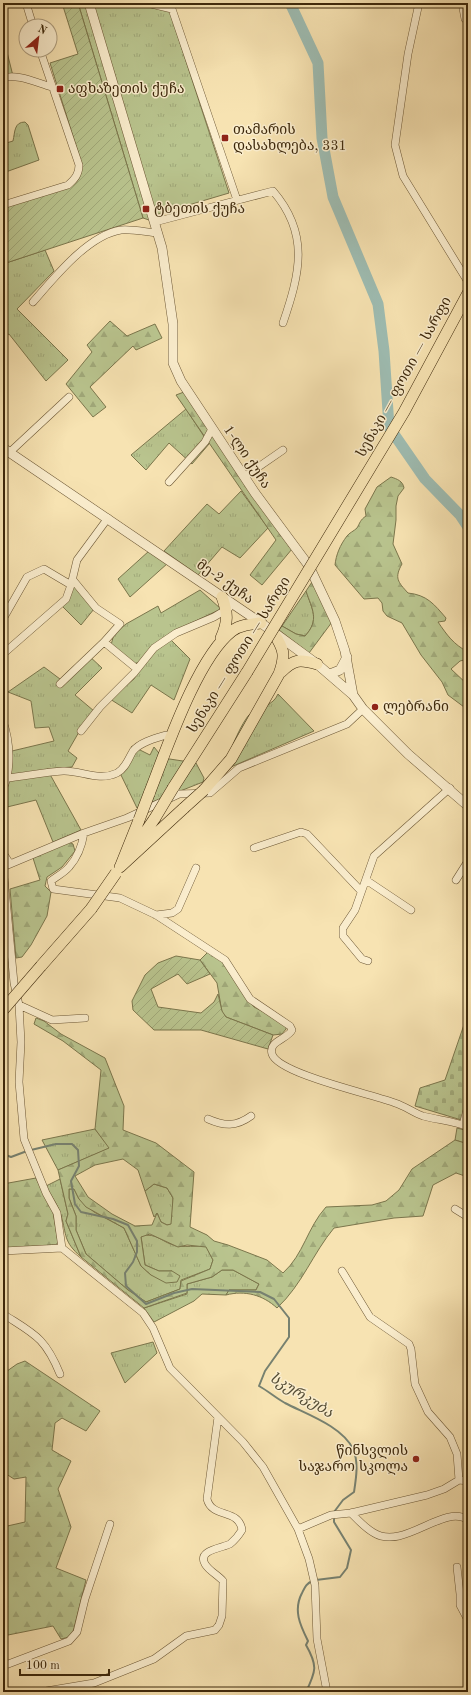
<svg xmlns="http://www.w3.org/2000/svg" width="471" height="1695" font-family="'Old Standard TT','Noto Serif Georgian',serif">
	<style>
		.grass { fill: url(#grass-tufts); stroke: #7b764c }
		.forest { fill: url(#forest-firs); stroke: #7b764c; fill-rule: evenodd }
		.cemetery { fill: url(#cemetery-stones); stroke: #7b764c }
		.garden { fill: url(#garden-furrows); stroke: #7b764c }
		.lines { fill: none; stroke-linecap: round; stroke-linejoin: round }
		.stream { stroke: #778170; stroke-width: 2 }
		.river { stroke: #9ebdb3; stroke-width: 11 }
		.minor-casing { stroke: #6c5735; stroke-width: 8 }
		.tertiary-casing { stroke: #6c5735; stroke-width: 10 }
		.trunk-casing { stroke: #3d280b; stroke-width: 12 }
		.minor { stroke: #faedcd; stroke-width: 7 }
		.tertiary { stroke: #faedcd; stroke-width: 9 }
		.trunk { stroke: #f7e3b2; stroke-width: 11 }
		.trunk-bridge-casing { stroke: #3d280b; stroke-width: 12; stroke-linecap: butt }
		.trunk-bridge { stroke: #f7e3b2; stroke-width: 11 }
		.poi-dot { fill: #8f2418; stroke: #faedcd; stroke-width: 1.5 }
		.labels { text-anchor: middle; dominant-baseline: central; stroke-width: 3; stroke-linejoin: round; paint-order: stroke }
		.poi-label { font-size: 14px; fill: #3d280b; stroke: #faedcd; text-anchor: start }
		.street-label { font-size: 14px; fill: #3d280b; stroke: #faedcd }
		.water-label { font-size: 15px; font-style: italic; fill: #554d35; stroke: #faedcd }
	</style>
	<defs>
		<pattern id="grass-tufts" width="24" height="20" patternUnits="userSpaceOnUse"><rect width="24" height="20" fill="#b9c48e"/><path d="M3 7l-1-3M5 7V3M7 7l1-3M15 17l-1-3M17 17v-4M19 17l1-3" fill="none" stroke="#a0a879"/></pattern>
		<pattern id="forest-firs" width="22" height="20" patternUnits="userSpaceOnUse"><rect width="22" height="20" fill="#b9c48e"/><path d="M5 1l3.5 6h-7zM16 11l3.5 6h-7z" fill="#a0a879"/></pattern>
		<pattern id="cemetery-stones" width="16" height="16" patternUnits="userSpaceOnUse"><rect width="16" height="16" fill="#b9c48e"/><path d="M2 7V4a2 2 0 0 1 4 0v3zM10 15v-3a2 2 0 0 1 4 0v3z" fill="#a0a879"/></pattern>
		<pattern id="garden-furrows" width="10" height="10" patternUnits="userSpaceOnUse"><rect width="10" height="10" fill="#b9c48e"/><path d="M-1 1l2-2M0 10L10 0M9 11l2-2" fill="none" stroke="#a0a879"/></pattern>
	</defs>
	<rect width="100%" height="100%" fill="#f7e3b2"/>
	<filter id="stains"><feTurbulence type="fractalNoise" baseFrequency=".005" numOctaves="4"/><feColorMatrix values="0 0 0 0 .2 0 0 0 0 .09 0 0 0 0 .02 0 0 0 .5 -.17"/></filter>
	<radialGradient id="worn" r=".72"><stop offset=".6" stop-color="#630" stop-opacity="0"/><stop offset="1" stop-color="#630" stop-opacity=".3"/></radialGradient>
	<path class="grass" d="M78,3H89L155,222L143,218Z
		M93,3H167L229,193L155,215Z
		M3,42L5,44L13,76L3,77Z
		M25,122L28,125L39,160L3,173V144L13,141C15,132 14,122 25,122Z
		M45,250L54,271L17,309L68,360L46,381L9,334L3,337V264Z
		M186,409L209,444L192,464L169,443L146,470L131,455Z
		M241,491L268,528L240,558L222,547L198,575L164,551L207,504L219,514Z
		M149,551L168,563L130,597L118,579Z
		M73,585L94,609L81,625L62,606Z
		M200,590L221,609L172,632L139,662L134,664L111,645L114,634L126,624L158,606L161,613Z
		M306,591C312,609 320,620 305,636L296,634L282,626Z
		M171,640L190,659L174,700L151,685L132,713L110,699L134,679L144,663L158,649Z
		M87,654L102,668L75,695L94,711L83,725L68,751L77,758L72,767L47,769L81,830L53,842L36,800L3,808V792L12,751L54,741L49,727L35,728L31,701L8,692L44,667L60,679Z
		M278,694L314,731L224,770C226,759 242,720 251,713C261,706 273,706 278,694Z
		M132,746L150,755L154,747L163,758L196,763L204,778L203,782L137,808L120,773Z
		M457,1128L468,1131V1144L455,1140Z
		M95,1129L110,1148L58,1170L42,1140Z
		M60,1179L68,1214L66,1221L81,1257C63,1241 67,1236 61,1215C58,1205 51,1196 46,1186Z
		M154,1184L167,1188L173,1198L172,1224L167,1225L161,1222L157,1213L154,1217L145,1191Z
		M69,1189H74L79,1199L94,1212L124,1228L141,1266L151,1275L172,1271H159L145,1265L141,1236C157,1232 162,1243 177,1246C180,1247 200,1246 206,1246L213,1260L210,1269L181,1280L180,1289L146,1302L128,1290L86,1254L76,1230V1216L69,1198Z
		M222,1270H233L259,1284L256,1290H229L226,1295L202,1294L194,1301L154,1322L144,1308L187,1294V1284L212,1277Z
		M153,1342L157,1353L125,1383L111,1353Z"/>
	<path class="forest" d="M110,321L127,336L155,324L162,338L136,350L133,346L90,387L106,407L93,417L66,384L92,352L87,345Z
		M184,392L292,549L262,585L250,575L276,540L176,395Z
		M391,477C397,479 403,481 404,488L398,496L396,506V520L393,544L402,564C394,578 398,582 408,593C427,595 434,604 446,618L445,621L438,622C447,635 453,644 468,652V659L460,661L451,669L468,685V754L465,737L466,713L464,707L448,695L442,682L421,655L402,623L387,616L383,611L382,603L378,598L364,599L335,565C336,555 340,545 347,536C349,533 354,531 357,528C360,523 360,520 366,516L365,509L377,487Z
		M312,582L332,622L309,653L279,630L282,626L296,634L305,636C320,620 312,609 306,591Z
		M69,842L73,844L75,851L62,867L47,877L45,886L51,892L47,916L31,945L22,957L16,958L10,889L40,880L33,858Z
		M3,895L8,959L3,960L4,956Z
		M209,951L223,961L240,989L254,1007L286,1024V1029L282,1034L273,1035L226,1017L222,1012L217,983L200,960Z
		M36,1018L44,1021L61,1034L105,1058L124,1106L123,1130L156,1143L194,1172L190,1227L207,1235L214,1241L228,1245L267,1260L283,1273C304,1254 307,1228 326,1207L372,1205L386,1201L399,1190L412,1169L455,1140L468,1144V1177L456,1173L433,1185L423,1216L394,1218L334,1228C313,1253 302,1285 277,1308C263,1295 245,1290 226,1295L229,1290H256L259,1284L233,1270H222L212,1277L187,1284V1293L144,1308L81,1257L66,1221L68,1214L58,1170L109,1148L95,1129L101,1070L63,1041L34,1024ZM123,1159L138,1170L145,1191L154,1184L167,1188L173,1198L171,1224L167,1225L161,1222L157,1213L152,1225L135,1226L112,1214L88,1197L75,1176L95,1165ZM69,1189H74L79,1199L86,1207L124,1228L141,1266L151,1275L166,1283L177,1282L180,1276L172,1271H159L145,1265L141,1237L150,1234L178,1247L187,1245L206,1247L213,1260L210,1269L181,1281L180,1289L146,1302L128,1290L86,1254L76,1230V1216L69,1198Z
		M36,1178L53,1212L58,1242L56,1245L3,1248V1184Z
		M25,1361L100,1411L86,1431L62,1418L55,1423L52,1450L71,1461L58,1489L71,1527L56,1568L86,1580L73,1632L69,1637L61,1639L53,1626L3,1636V1527L25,1522L26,1477L14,1479L3,1472V1374L17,1364Z"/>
	<path class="cemetery" d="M468,1013V1122L415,1106L420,1088L445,1080Z"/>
	<path class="garden" d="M62,3H78L143,218L3,264V206L68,188C78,183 81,177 82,165L50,63L78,54Z
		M176,956L200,960L210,974L187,984L178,974L151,989L158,1007L201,1013L214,1002L218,994L222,1011L226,1017L273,1035L268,1049L201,1030H154L133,1010L132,1001L145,975L158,963Z"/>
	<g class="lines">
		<path class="stream" d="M31,1150L56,1144H72L78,1150L79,1166L71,1181L75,1204L81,1212L113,1219L128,1225L137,1241V1252L133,1262L125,1273L126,1286L146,1304L174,1293L192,1289L260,1292L274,1299L289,1318V1337L265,1371L259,1386C268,1391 276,1398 285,1403C306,1414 342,1426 353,1449C359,1462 356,1479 354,1492L343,1500L334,1512
			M3,1154L11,1157L27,1151
			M316,1580L340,1577L347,1568L351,1550L334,1522V1517
			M306,1692C316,1671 318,1666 306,1645L308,1641C300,1625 293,1610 302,1593C305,1587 306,1584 312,1581"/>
		<path class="river" d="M290,3L318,63L322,138L333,197L378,304L384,351L389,427L425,479L460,515L468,527"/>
		<g class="minor-casing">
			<path id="minor" d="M26,3L33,26
				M147,3L172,9
				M172,3V9L237,200
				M419,3L408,54L395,145L403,176L468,282
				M462,3L465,19L468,22
				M3,78C17,73 37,83 52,87
				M3,205L68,185C75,179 79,174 79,165L40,50
				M155,222L273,191C310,234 300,273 283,323
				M33,302C54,278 88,235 121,230C132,229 146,232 158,233
				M10,452L69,397
				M244,477L283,450
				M169,482L205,442L212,429
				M3,619L27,577L44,569L71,585
				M104,642L137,669
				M3,654L66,599L71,585L77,560L108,518
				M60,684L104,642L120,624L96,608L73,580
				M3,721C10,741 12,769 3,789
				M81,731L100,707L134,673L154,648L176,633L214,617L229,608
				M8,778C26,776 45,772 63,771C81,770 98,782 117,773C126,768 128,759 133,751C140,742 156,738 166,735
				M84,833C82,846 78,857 69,867C64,873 57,876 51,881L53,889L120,898L156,915L225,960L250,999L290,1026L292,1030C288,1039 268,1041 272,1054C278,1074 375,1095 395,1103C405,1106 414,1113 423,1116C438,1120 454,1121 468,1127
				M254,848L301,832L307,834L361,891
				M3,853L10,864
				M366,880L411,910
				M456,880L468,861
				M156,915L172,913L178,909L196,868
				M368,961L362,959L343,936V928L355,910L374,856L450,788
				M19,1005L52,1020L85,1018
				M208,1119C224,1126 236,1127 251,1116
				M463,1125L468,1106
				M455,1209L468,1217
				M3,1251L62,1248
				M342,1271L370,1317L409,1344L411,1349L415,1384L428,1412L450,1437L457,1454L459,1480
				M3,1314C34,1334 45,1337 60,1374
				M351,1513C358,1520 365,1528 374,1533C404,1551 444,1503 468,1520
				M298,1529L331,1515L351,1513L427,1495L444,1489L459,1480L468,1481
				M457,1567L460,1594L468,1596
				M460,1594V1605L468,1620
				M3,1666L69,1641L77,1632L85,1599L110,1524
				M40,1692L94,1683L154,1659L186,1636L215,1630L219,1625L222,1616L223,1581C218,1575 209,1571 205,1564C197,1550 222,1548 230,1544C235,1540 239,1535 242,1530C239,1508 212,1519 207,1499L218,1417
				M327,1692L317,1639L315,1585L309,1559L298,1529L263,1467L243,1442L170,1368L153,1328L143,1313L62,1248L57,1213L46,1193L24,1139L19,1082L21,1042L19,1005L14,983L3,867L84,833L127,818L179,794L210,793L239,768L347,724L363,709"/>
		</g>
		<g class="tertiary-casing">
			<path id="tertiary" d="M89,3L162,248L173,324V363L181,381L255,493L309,566L335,621L345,651L353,695
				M3,448L261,623L317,664L353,695L363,709L408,754L468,806
				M330,674L340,670L347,657"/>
		</g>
		<g class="trunk-casing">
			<path id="trunk" d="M221,638C228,623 228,613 222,597
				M281,672C294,659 300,659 317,664
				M173,788L247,672
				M204,790L231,759L279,674C286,655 284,649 273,632
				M149,794C166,751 197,658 232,631C240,625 251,624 261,623
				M135,847L155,818
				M121,865L139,820
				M120,867L184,808
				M41,966L91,909"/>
		</g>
		<use href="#minor" class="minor"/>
		<use href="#tertiary" class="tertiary"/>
		<use href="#trunk" class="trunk"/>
		<g class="trunk-bridge-casing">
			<path id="trunk-bridge" d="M247,672L404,412L468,293
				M184,808L204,790
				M155,818L173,788
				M139,820L149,794
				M91,909L116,873
				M3,1010L41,966"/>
		</g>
		<use href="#trunk-bridge" class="trunk-bridge"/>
	</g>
	<g class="poi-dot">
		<rect x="56" y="85" width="8" height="8" rx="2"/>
		<rect x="221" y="134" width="8" height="8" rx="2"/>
		<rect x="142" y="205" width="8" height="8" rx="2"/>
		<circle cx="375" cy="707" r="4"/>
		<circle cx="416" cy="1459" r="4"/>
	</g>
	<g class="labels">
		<g class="poi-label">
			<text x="68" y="89">აფხაზეთის ქუჩა</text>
			<text x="233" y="130">თამარის<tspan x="233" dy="16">დასახლება, 331</tspan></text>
			<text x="154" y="209">ტბეთის ქუჩა</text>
			<text x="383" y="707">ლებრანი</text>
			<text x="408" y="1451" text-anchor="end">წინსვლის<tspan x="408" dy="16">საჯარო სკოლა</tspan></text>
		</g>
		<g class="street-label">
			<text transform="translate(404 377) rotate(-61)">სენაკი — ფოთი — სარფი</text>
			<text transform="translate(247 457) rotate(56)">1-ლი ქუჩა</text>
			<text transform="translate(225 582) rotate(35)">მე-2 ქუჩა</text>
			<text transform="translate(239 655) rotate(-58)">სენაკი — ფოთი — სარფი</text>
		</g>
		<g class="water-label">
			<text transform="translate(301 1396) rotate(32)">სკურკუბა</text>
		</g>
	</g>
	<rect width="471" height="1695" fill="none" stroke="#f7e3b2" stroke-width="16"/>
	<rect x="4" y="4" width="463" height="1687" fill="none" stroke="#3d280b" stroke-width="2"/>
	<rect x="8" y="8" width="455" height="1679" fill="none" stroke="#3d280b"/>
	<g transform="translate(38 38) rotate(28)"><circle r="19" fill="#faedcd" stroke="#ae9e7f"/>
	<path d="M0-3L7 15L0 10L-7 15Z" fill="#8f2418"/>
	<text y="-6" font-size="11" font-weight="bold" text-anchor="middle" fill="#3d280b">N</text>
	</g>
	<path d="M20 1669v6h89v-6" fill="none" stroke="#3d280b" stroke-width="2"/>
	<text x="26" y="1669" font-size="12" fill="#3d280b" stroke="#faedcd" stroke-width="3" paint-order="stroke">100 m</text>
	<rect width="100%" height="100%" filter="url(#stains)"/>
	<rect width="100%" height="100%" fill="url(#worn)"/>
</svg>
